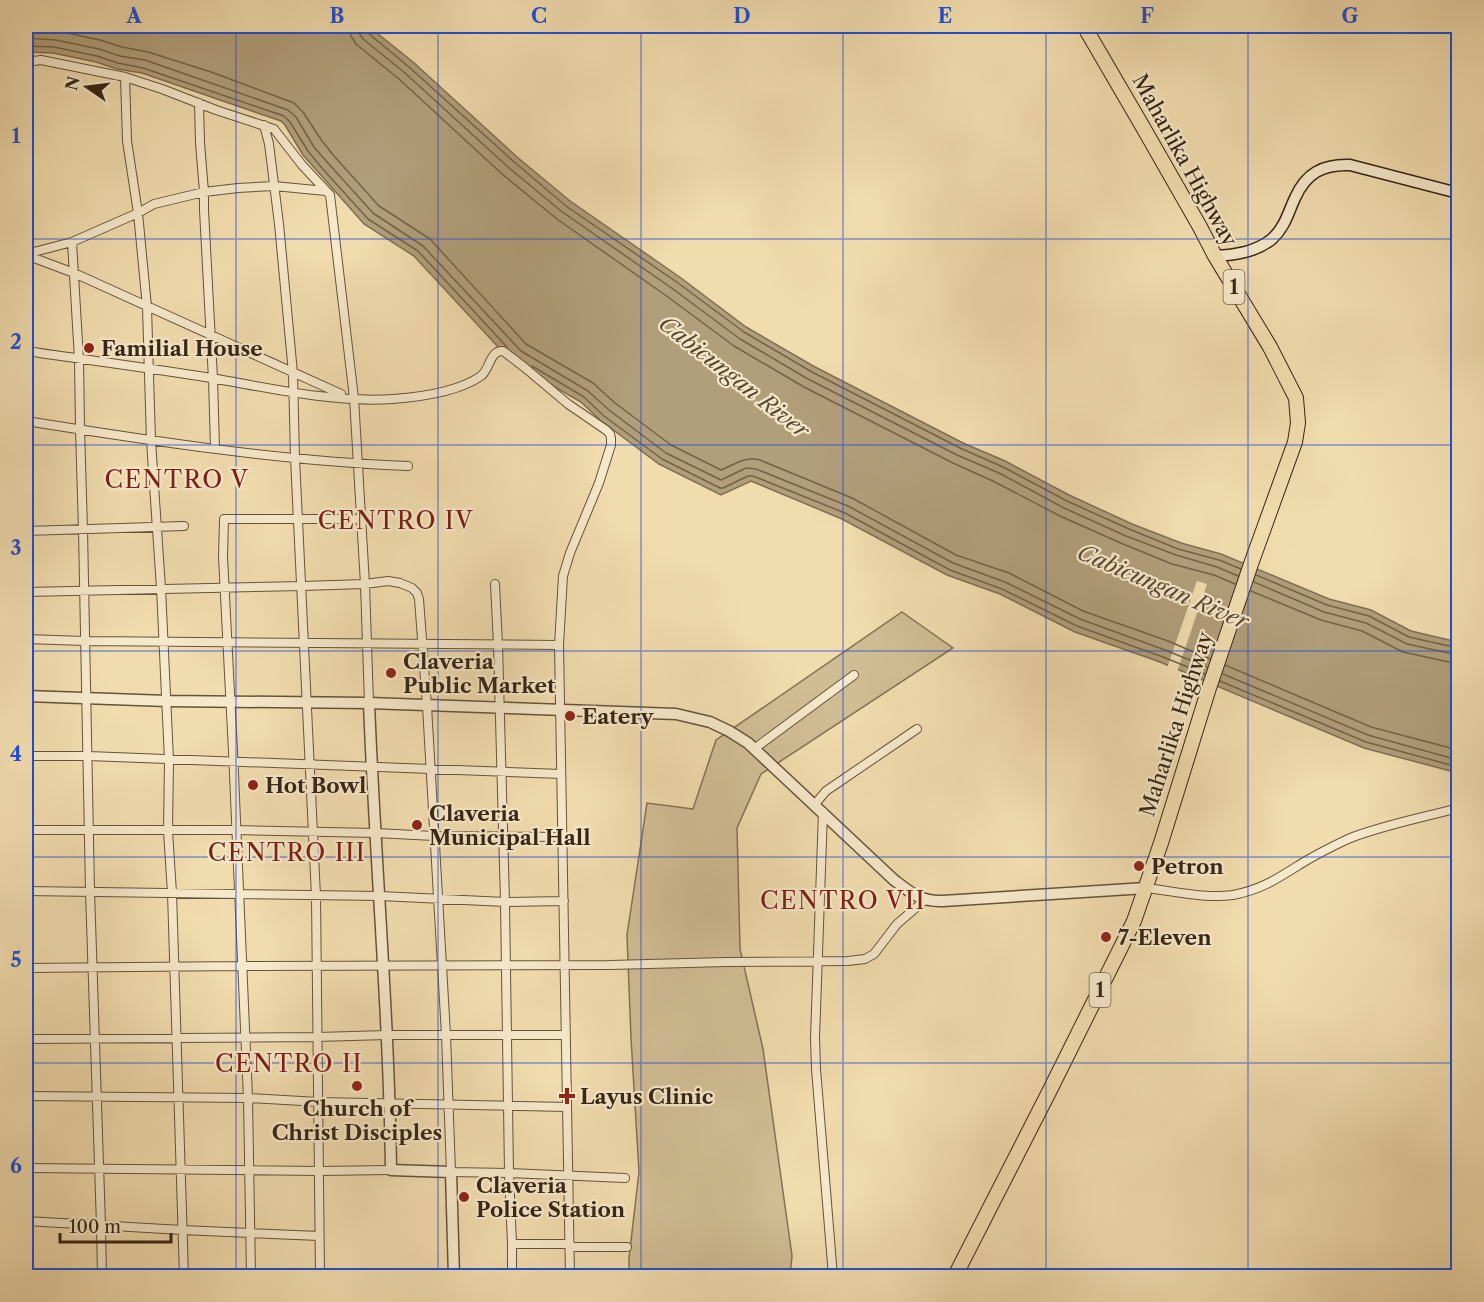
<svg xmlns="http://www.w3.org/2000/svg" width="1484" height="1302" font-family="'Libre Caslon Text',serif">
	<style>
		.green { fill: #d1bd94; stroke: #847154; stroke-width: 1.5 }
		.water { fill: #b19e7a; stroke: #806e52; stroke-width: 1.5 }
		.pier { fill: #f1dcae }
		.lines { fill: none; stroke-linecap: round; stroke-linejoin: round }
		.shore { stroke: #746248; stroke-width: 1.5 }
		.minor-casing { stroke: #65533b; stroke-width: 10 }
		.tertiary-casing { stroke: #65533b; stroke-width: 13 }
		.secondary-casing { stroke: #362515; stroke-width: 13 }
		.trunk-casing { stroke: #362515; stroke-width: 16 }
		.minor { stroke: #f6e8ca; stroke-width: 8 }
		.tertiary { stroke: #f6e8ca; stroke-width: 10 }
		.secondary { stroke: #f6e8ca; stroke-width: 10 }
		.trunk { stroke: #f1dcae; stroke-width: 14 }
		.grid { fill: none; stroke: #1d4ed8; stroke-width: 1.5; stroke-opacity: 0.55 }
		.poi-dot { fill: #8f2418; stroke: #f6e8ca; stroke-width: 2 }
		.labels { text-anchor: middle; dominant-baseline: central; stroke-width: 4.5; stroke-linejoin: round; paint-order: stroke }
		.shield { fill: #f6e8ca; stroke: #70604b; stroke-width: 1.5 }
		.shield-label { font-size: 20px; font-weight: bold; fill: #362515 }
		.street-label { font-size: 21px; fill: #362515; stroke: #f6e8ca }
		.poi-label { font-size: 21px; font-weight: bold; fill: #362515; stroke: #f6e8ca; text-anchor: start }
		.water-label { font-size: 22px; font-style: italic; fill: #5b4933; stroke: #f6e8ca }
		.quarter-label { font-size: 24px; letter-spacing: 1.5px; fill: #7a1f14; stroke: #f6e8ca }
		.neatline { fill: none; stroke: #1d4ed8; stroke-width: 2 }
		.grid-label { font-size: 20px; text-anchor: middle; font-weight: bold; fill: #1d4ed8 }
	</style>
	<rect width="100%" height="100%" fill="#f1dcae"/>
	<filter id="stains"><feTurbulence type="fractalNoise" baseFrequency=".00333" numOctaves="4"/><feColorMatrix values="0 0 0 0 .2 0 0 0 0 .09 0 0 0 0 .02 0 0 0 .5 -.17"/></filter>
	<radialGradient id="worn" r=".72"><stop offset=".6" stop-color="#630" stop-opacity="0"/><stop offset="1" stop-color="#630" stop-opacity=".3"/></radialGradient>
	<path class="green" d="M902,612L953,648L761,774L737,828L740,949L763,1049L792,1256L790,1276H629V1258L639,1172L631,1038L627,935L647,803L693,809L716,740Z"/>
	<path class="water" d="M26,26H368L413,62L517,157L570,201L681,278L746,327L815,367L963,443L1005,461L1069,495L1132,524L1181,543L1221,554L1329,599L1371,610L1411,631L1458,642V773L1364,748L1160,662L1075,632L1000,594L947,575L842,519L751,481L721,495L659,464L600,420L581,402L512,362L414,256L364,224L303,155L285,125L281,121L142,73L117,69L96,62L53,53L26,52Z"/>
	<path class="pier" d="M1197,581L1207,584L1177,672L1167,668Z"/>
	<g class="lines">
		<path class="shore" d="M349,26L351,36L356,44L399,79L502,174L557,219L668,297L734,346L804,387L953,463L995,482L1060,516L1123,544L1172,564L1214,575L1235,584
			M358,26L359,33L363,39L405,73L508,167L561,211L673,289L740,339L808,379L957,455L999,473L1064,508L1126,536L1176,555L1217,567L1238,576
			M366,26V30L368,33L409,67L513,161L566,206L678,283L744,332L812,372L960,448L1003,467L1067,501L1129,529L1178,549L1219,560L1241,569
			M26,29L57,31L100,40L122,47L148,52L211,72L294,103L303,112L322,141L334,156L379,206L430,239L526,344L593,383L615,403L671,445L721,470C734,465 745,456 760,460L852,498L956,555L1009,573L1083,611L1168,641L1210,659
			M26,38L56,40L99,49L120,56L145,60L288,110L296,117L314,147L327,162L373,213L423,246L521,351L588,391L609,410L666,453L721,480L746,468L756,469L848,506L953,563L1005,582L1080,619L1165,650L1207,667
			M26,46L54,47L97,56L118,63L143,68L284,116L290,122L308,151L321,167L368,219L418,251L507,347
			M532,366L584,397L604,416L662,459L720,488H723L748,476H753L845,513L950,570L1002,589L1077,626L1163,657L1205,674
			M1256,575L1327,605L1369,616L1409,637L1458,648
			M1254,582L1324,612L1366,623L1407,644L1458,655
			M1251,591L1321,620L1362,631L1403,652L1458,664
			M1225,665L1371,727L1458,750
			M1223,674L1368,735L1458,760
			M1220,681L1366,742L1458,767"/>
		<g class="minor-casing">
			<path id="minor" d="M26,62L41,60L125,77L162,89L216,110L274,129L302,165L330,195L354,398L365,584L369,703
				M125,77L127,141L138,213L147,307L151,441L161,588L169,760L168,831L172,893L184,1276
				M199,103L200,143L204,192V210L213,379L215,448
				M264,125L269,144L279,224L293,373L295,458L316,896L320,1276
				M72,242L79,359L80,429L83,530L90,891L101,1225L102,1276
				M26,254L72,242L138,213L154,204L204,192L238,188L274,186L326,191
				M26,255L74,273L341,394
				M26,351C87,360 149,368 211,378C270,388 333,403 393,399C420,397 458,392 481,376C490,369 490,350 503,351L524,367L568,404L606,430L610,434L611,438V445L599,483L570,553L563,576L559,645L85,641L26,639
				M26,421C152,441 280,461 408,466
				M26,531L184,526
				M495,584L498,645L505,902L509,1173L512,1244V1276
				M26,592L302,586L365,584L388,581L400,583L412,588L417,593L419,599L427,706L446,1035L451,1172L509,1173L625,1178
				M559,645L570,1276
				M754,749L854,675
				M26,756H88L561,774
				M815,804L826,791L917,729
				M823,812L815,1038L816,1069L833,1276
				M26,830H236L376,833L434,836L562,837
				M1146,888C1174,891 1205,899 1233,895C1260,890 1277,879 1299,865C1315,855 1331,847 1348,839C1383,825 1422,818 1458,808
				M26,891L380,896L505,902L564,901
				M26,968L242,966L610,965L726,962L848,961L865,959L874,954L897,924L925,900
				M26,1039L317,1037L387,1035H566
				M26,1096L248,1098L319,1102L567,1107
				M26,1168L319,1171L391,1170
				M26,1221L182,1230L319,1236
				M512,1244H570
				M570,1247H627
				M251,1276L248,1098L233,751L223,557L224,519H361"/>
		</g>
		<g class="tertiary-casing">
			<path id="tertiary" d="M26,696L167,701L369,703L676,714L710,722L729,731L748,743L894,880C911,893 921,902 943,901L1146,888
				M369,703C375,859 389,1014 391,1170L451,1172L454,1276"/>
		</g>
		<g class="secondary-casing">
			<path id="secondary" d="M1215,256C1235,255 1256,252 1272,239C1285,227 1288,213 1295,198C1306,173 1323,164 1350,165L1458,193"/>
		</g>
		<g class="trunk-casing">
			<path id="trunk" d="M955,1276L1050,1090L1134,921L1161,843L1209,688L1251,564L1295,442L1298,423L1296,398L1270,347L1215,256L1200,227L1144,129L1084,26"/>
		</g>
		<use href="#minor" class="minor"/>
		<use href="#tertiary" class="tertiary"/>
		<use href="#secondary" class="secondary"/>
		<use href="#trunk" class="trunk"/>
	</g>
	<path class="grid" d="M236,26V1276M438,26V1276M641,26V1276M843,26V1276M1046,26V1276M1248,26V1276M26,239H1458M26,445H1458M26,651H1458M26,857H1458M26,1063H1458"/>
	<g class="poi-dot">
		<circle cx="89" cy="348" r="6"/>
		<circle cx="391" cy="673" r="6"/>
		<circle cx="570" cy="716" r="6"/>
		<circle cx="253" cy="785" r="6"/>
		<circle cx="417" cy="825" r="6"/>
		<circle cx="1139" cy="866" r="6"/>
		<circle cx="1106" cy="937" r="6"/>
		<circle cx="357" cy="1086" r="6"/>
		<path d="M564 1087h6v6h6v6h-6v6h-6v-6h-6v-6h6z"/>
		<circle cx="464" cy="1197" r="6"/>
	</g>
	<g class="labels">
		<g class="shield">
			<rect x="1223.5" y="270" width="21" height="34" rx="4.5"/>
			<rect x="1089.5" y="973" width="21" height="34" rx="4.5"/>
		</g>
		<g class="shield-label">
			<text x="1234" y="287">1</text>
			<text x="1100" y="990">1</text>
		</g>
		<g class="street-label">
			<text transform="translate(1185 160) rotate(61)">Maharlika Highway</text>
			<text transform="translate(1176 724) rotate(-72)">Maharlika Highway</text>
		</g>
		<g class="poi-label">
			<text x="101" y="348">Familial House</text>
			<text x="403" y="661">Claveria<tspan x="403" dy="24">Public Market</tspan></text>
			<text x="582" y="716">Eatery</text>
			<text x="265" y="785">Hot Bowl</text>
			<text x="429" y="813">Claveria<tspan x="429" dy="24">Municipal Hall</tspan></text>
			<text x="1151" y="866">Petron</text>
			<text x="1118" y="937">7-Eleven</text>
			<text x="580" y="1096">Layus Clinic</text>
			<text x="357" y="1108" text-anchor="middle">Church of<tspan x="357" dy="24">Christ Disciples</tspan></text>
			<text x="476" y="1185">Claveria<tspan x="476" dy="24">Police Station</tspan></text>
		</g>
		<g class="water-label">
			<text transform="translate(734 377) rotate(38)">Cabicungan River</text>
			<text transform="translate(1163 587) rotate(23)">Cabicungan River</text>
		</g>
		<g class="quarter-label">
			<text x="177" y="479">CENTRO V</text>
			<text x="396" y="520">CENTRO IV</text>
			<text x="287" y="852">CENTRO III</text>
			<text x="843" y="900">CENTRO VII</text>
			<text x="289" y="1063">CENTRO II</text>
		</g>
	</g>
	<rect width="1484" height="1302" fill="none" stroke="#f1dcae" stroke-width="66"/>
	<g transform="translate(87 87) rotate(284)" stroke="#f6e8ca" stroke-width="4.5" paint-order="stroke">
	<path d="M0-4.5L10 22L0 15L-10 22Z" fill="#362515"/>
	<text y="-9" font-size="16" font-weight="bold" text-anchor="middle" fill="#362515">N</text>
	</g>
	<path d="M60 1233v9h111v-9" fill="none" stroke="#362515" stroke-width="3"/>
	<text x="69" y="1233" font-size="18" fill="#362515" stroke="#f6e8ca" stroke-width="4.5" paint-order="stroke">100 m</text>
	<rect x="33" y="33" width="1418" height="1236" class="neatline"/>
	<g class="grid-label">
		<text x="134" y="23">A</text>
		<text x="337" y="23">B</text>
		<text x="539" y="23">C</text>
		<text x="742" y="23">D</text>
		<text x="945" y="23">E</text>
		<text x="1147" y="23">F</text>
		<text x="1350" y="23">G</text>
		<text x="16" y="143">1</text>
		<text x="16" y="349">2</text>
		<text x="16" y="555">3</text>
		<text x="16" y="761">4</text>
		<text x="16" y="967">5</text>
		<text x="16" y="1173">6</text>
	</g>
	<rect width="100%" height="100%" filter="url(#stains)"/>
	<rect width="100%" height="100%" fill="url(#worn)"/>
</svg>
